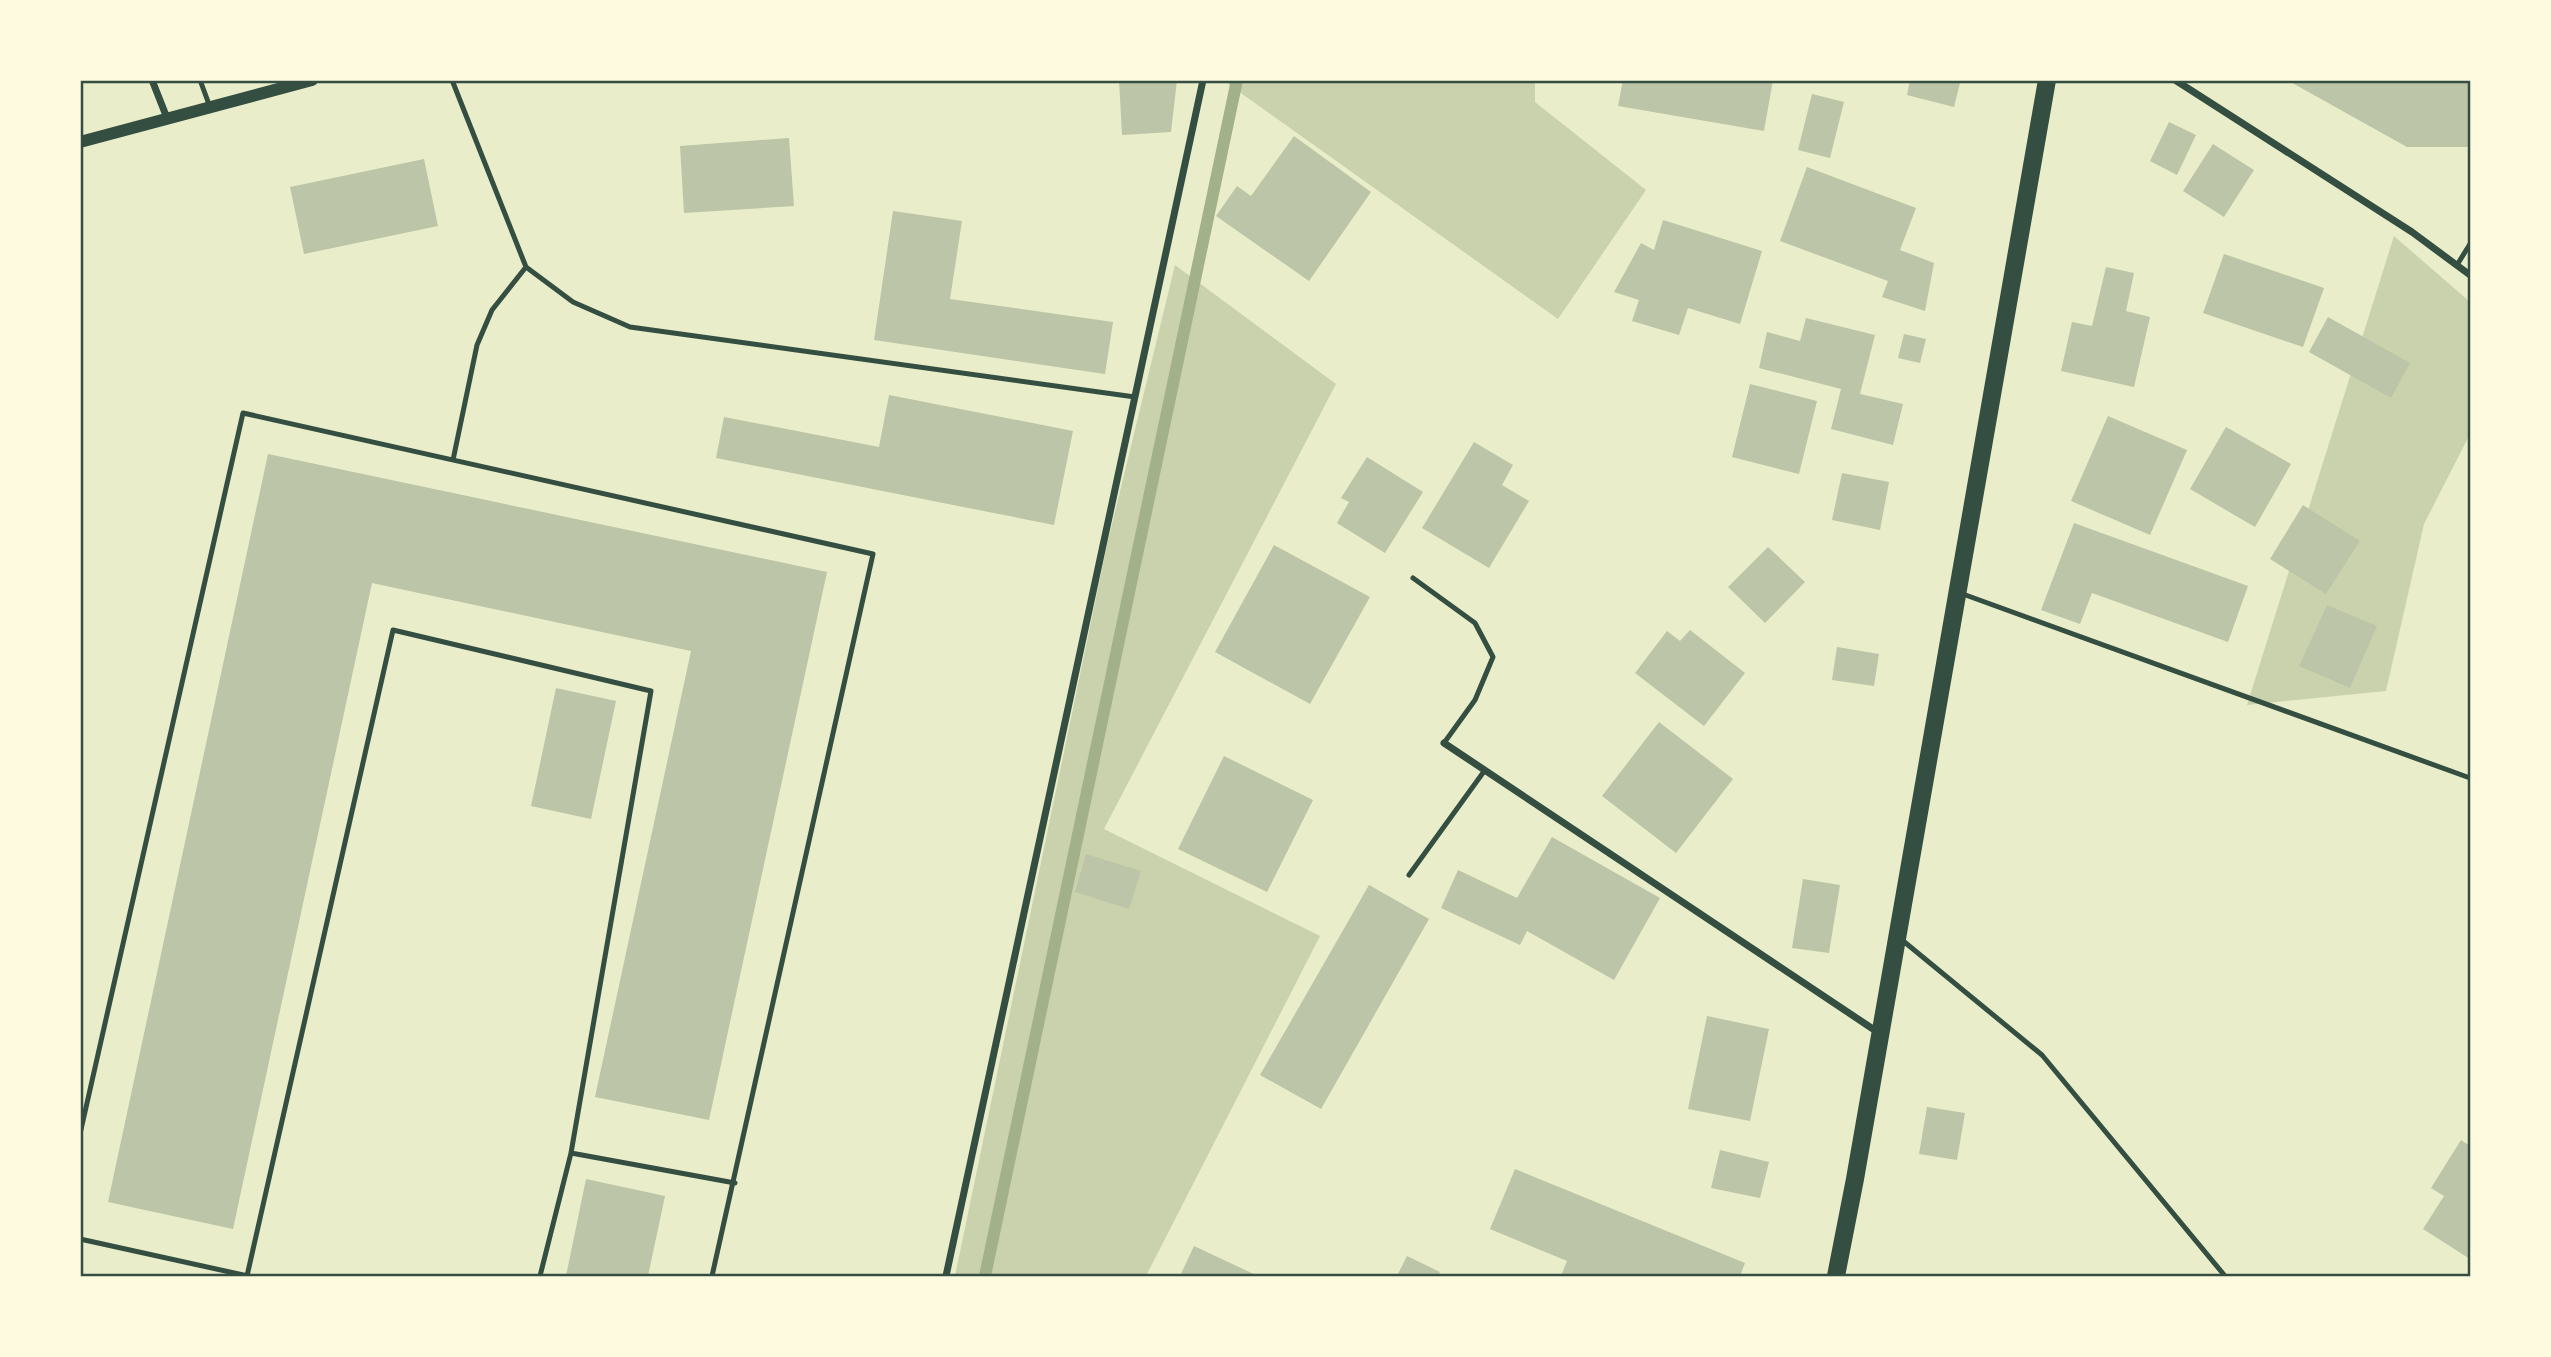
<svg xmlns="http://www.w3.org/2000/svg" width="2551" height="1357" font-family="'Roboto Condensed',sans-serif">
	<style>
		.green { fill: #cad2ad }
		.lines { fill: none; stroke-linecap: round; stroke-linejoin: round }
		.stream { stroke: #a3b18a; stroke-width: 12 }
		.building { fill: #bcc5a7 }
		.service { stroke: #344e41; stroke-width: 5 }
		.minor { stroke: #344e41; stroke-width: 7 }
		.tertiary { stroke: #344e41; stroke-width: 12 }
		.primary { stroke: #344e41; stroke-width: 18 }
		.neatline { fill: none; stroke: #344e41; stroke-width: 2.5 }
	</style>
	<rect width="100%" height="100%" fill="#e9edc9"/>
	<path class="green" d="M1224,81H1535V102L1646,190L1558,319Z
		M2394,236L2470,302V434L2424,524L2386,691L2247,705Z
		M1175,265L1336,384L1104,829L1320,936L1146,1276H955L1107,545Z"/>
	<g class="lines">
		<path class="stream" d="M985,1276L1237,80"/>
	</g>
	<path class="building" d="M1119,80H1177L1171,132L1122,135Z
		M1623,80H1773L1764,131L1618,106Z
		M1910,80H1951L1960,83L1954,107L1907,95Z
		M2287,80H2470V147H2407Z
		M1812,94L1844,102L1830,158L1798,150Z
		M2169,122L2196,135L2177,175L2150,161Z
		M1294,136L1371,192L1309,281L1216,216L1237,186L1251,196Z
		M789,138L794,206L684,213L680,146Z
		M2213,144L2254,170L2224,217L2183,191Z
		M424,159L438,226L304,254L290,187Z
		M1807,167L1916,208L1900,250L1934,263L1925,311L1882,297L1888,281L1780,241Z
		M893,211L962,221L950,299L1113,322L1105,374L874,340Z
		M1663,220L1762,251L1740,324L1688,308L1679,335L1632,321L1639,300L1614,292L1641,243L1654,250Z
		M2224,254L2324,288L2303,347L2203,313Z
		M2106,267L2134,273L2126,311L2150,317L2134,387L2061,371L2072,322L2092,326Z
		M2328,317L2410,363L2391,398L2309,352Z
		M1806,318L1875,335L1860,394L1903,404L1893,445L1831,429L1841,389L1759,368L1767,332L1800,341Z
		M1904,334L1926,339L1920,363L1898,358Z
		M1750,384L1817,401L1799,474L1732,457Z
		M889,395L1073,431L1054,525L716,458L724,417L879,447Z
		M2108,416L2187,450L2150,535L2071,501Z
		M2226,427L2291,464L2255,527L2190,489Z
		M1474,442L1513,465L1502,485L1529,501L1489,568L1422,528Z
		M268,454L827,572L709,1120L595,1097L691,651L372,583L233,1229L108,1202Z
		M1367,457L1423,492L1385,553L1337,523L1349,502L1341,498Z
		M1842,473L1889,482L1880,530L1832,520Z
		M2303,505L2360,541L2326,594L2270,559Z
		M2074,523L2248,586L2228,642L2092,593L2080,624L2041,610Z
		M1274,545L1370,597L1310,704L1215,652Z
		M1768,547L1805,582L1765,623L1728,587Z
		M2327,605L2377,626L2350,688L2299,666Z
		M1690,630L1745,673L1704,726L1635,673L1667,631L1680,641Z
		M1837,647L1879,654L1874,686L1832,680Z
		M556,688L616,701L591,819L531,806Z
		M1659,722L1733,779L1676,853L1602,796Z
		M1224,756L1313,800L1267,892L1178,849Z
		M1552,837L1660,898L1614,980L1527,931L1520,945L1441,908L1458,870L1517,898Z
		M1086,854L1141,871L1129,909L1075,892Z
		M1803,879L1840,885L1829,953L1792,948Z
		M1369,885L1429,919L1321,1109L1260,1075Z
		M1707,1016L1769,1029L1750,1121L1688,1109Z
		M1927,1107L1965,1113L1957,1160L1919,1154Z
		M2461,1140L2470,1146V1259L2423,1229L2444,1196L2431,1188Z
		M1720,1150L1769,1162L1760,1198L1711,1188Z
		M1515,1169L1745,1263L1740,1276H1561L1567,1261L1490,1229Z
		M586,1179L665,1196L648,1276H566Z
		M1194,1246L1258,1276H1180Z
		M1407,1256L1440,1272L1438,1276H1397Z"/>
	<g class="lines">
		<path class="service" d="M200,80L210,107
			M452,80L526,267L573,302L630,327L1135,397
			M2457,265L2470,244
			M453,460L477,345L492,310L526,267
			M1413,578L1475,623L1493,657L1475,700L1444,743
			M1960,593L2470,778
			M1409,875L1485,770
			M1902,940L2042,1055L2225,1276
			M80,1134L243,413L873,554L712,1276
			M80,1239L248,1276
			M247,1276L393,630L651,691L571,1153
			M540,1276L571,1153L735,1183"/>
		<path class="minor" d="M152,80L167,118
			M2175,80L2412,232L2470,275
			M1444,743L1879,1033
			M946,1276L1203,80"/>
		<path class="tertiary" d="M80,142L312,80"/>
		<path class="primary" d="M1836,1276L1855,1179L2047,80"/>
	</g>
	<rect width="2551" height="1357" fill="none" stroke="#fefae0" stroke-width="164"/>
	<rect x="82" y="82" width="2387" height="1193" class="neatline"/>
</svg>
